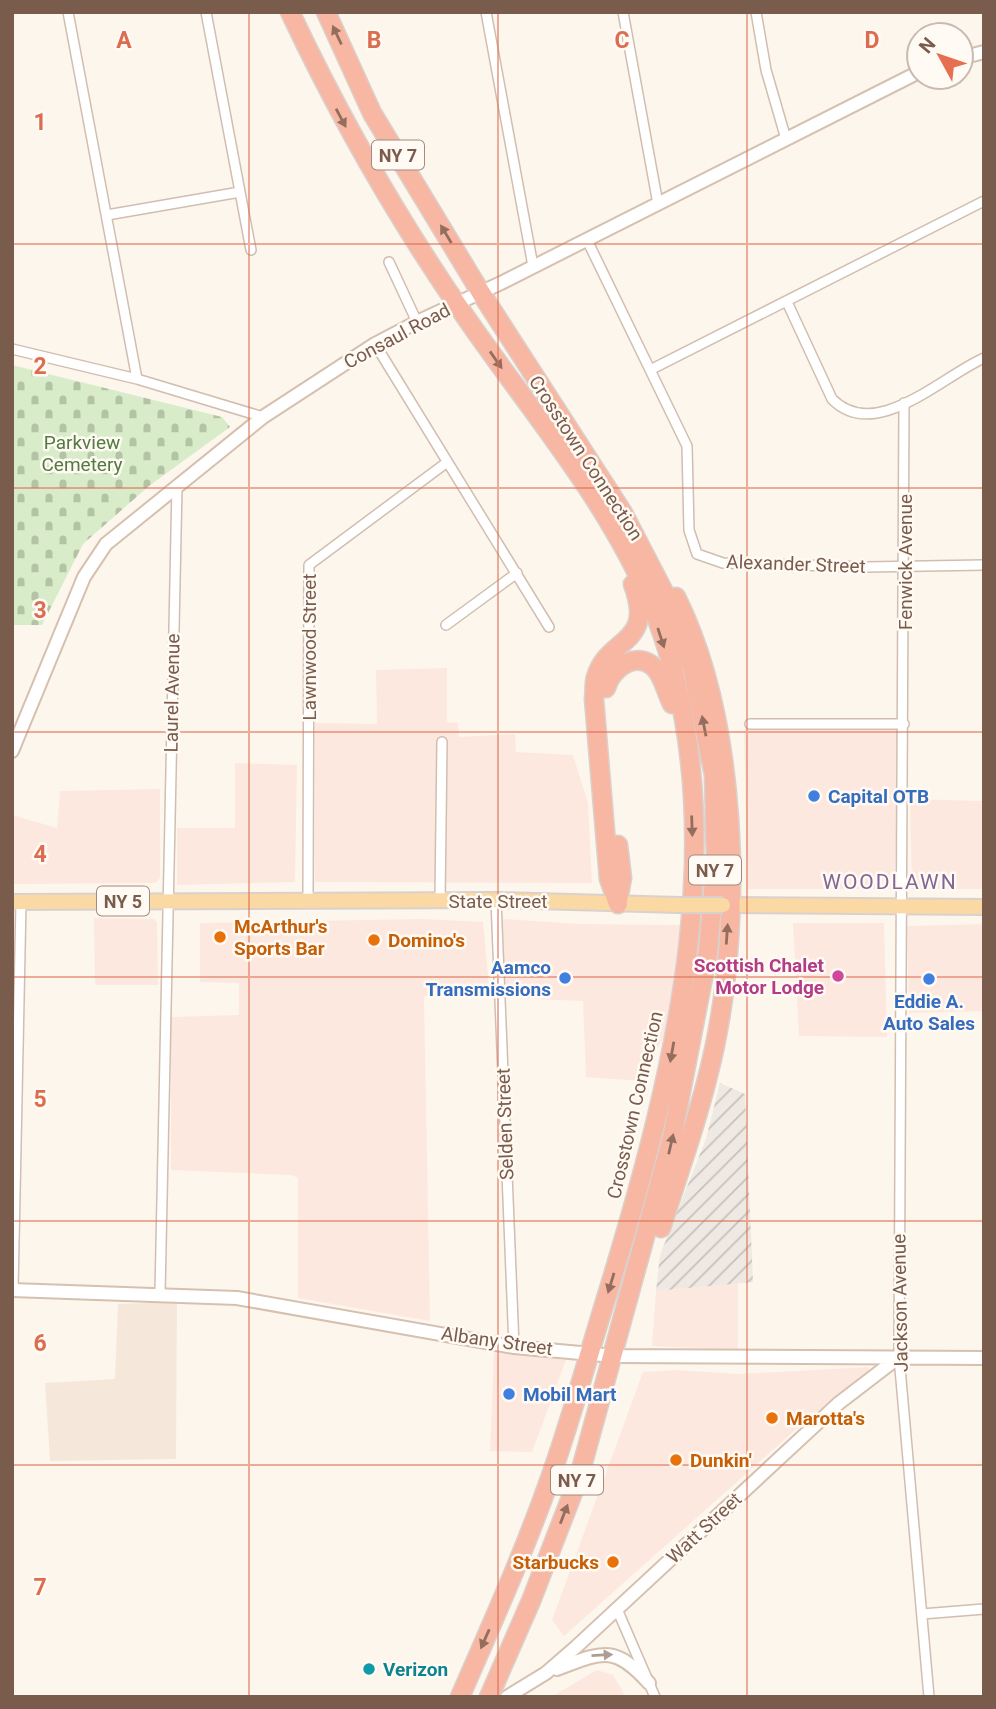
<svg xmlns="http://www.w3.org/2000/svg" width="996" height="1709" font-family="Roboto,sans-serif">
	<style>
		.residential { fill: #f5e8da }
		.commercial { fill: #fde8e0 }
		.industrial { fill: url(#industrial-furrows) }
		.cemetery { fill: url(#cemetery-stones) }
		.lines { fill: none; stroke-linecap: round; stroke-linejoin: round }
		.street-casing { stroke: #d1beb0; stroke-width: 12 }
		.secondary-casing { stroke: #d6c0b0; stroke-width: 16 }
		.primary-casing { stroke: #dad1cd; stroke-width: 18 }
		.highway-casing { stroke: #dad1cd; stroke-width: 21 }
		.street { stroke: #fff; stroke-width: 9 }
		.secondary { stroke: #fff; stroke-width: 12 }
		.primary { stroke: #fbd9a5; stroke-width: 14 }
		.highway { stroke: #f7b7a3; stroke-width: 18 }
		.primary-bridge-casing { stroke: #dad1cd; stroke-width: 18; stroke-linecap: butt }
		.primary-bridge { stroke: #fbd9a5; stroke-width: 14 }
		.oneway { fill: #936e5e }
		.oneway2 { fill: #af9d94 }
		.grid { fill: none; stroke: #dc6d51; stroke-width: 2; stroke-opacity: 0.55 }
		.shop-dot { fill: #3f7fe0; stroke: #fffaf3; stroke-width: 2.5 }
		.food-dot { fill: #e8710a; stroke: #fffaf3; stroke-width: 2.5 }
		.hotel-dot { fill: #d1479c; stroke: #fffaf3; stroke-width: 2.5 }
		.culture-dot { fill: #0f9aa8; stroke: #fffaf3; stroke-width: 2.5 }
		.labels { text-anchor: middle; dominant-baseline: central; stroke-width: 5; stroke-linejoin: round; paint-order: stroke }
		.shield { fill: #fffaf3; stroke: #a28b7f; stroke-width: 2 }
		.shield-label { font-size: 18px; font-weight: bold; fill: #7a5c4d }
		.street-label { font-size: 19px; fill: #7a5c4d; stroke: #fffaf3 }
		.park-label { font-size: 19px; fill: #537a41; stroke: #fffaf3 }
		.shop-label { font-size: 19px; font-weight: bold; fill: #366cbe; stroke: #fffaf3; text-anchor: start }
		.food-label { font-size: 19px; font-weight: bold; fill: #c56008; stroke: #fffaf3; text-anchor: start }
		.hotel-label { font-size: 19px; font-weight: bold; fill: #b23c85; stroke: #fffaf3; text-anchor: end }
		.culture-label { font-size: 19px; font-weight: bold; fill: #0d838f; stroke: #fffaf3; text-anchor: start }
		.neighbourhood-label { font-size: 21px; letter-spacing: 2px; fill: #846695; stroke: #fffaf3 }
		.grid-label { font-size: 23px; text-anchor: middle; font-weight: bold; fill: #dc6d51; stroke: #fffaf3; stroke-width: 5; stroke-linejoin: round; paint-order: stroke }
	</style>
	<defs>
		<pattern id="industrial-furrows" width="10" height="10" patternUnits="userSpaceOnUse" patternTransform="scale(1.75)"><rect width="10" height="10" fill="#efe9e4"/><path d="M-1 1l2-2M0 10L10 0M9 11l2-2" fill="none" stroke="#c7c0bb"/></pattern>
		<pattern id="cemetery-stones" width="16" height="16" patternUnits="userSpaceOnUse" patternTransform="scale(1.75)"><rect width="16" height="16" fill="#d8ecc9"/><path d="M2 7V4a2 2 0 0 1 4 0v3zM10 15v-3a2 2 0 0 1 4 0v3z" fill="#b4c2a5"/></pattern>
	</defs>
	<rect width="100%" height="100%" fill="#fdf6ec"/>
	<path class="residential" d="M177,1302L176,1459L50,1461L45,1383L115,1379L118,1304Z"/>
	<path class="commercial" d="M447,668V722L458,723L459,737L515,734L516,752L573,755L588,803L592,883L315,882V723L377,724L376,670Z
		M744,729L900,730L894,889H747Z
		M235,763L297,765L295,882L177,885V828H235Z
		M160,789V878L155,883L12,884V815L57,828L60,791Z
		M910,799L984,801V889H912Z
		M94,918L154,919L157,923L158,985H95Z
		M422,919L483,922L490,997L424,996L430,1321L298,1298V1178L291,1175L171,1170V1017L239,1015V983L200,982V923Z
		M503,919L580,924L680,925L667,1029L642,1081L586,1077L583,1001L505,998Z
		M793,923H884L887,1037L799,1036Z
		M984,924V1011L909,1013L907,926Z
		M738,1283V1350L652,1346L656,1291Z
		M494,1351L566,1360L532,1452L490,1451Z
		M869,1367L870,1371L804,1422L564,1636L552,1620L643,1372L675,1370L739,1374Z
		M597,1670L613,1675L626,1697H551Z"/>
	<path class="industrial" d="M720,1083L745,1094L753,1282L656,1291L660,1255L706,1139Z"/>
	<path class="cemetery" d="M12,365L222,417L230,427L149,486L83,544L42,625H12Z"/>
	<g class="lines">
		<g class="street-casing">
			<path id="street" d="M68,12L137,379
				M206,12L251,250
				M486,12L533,266
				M623,12L658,204
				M756,12L766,70L786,139
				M107,215L240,192
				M587,240L687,446L689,530L697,554L723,563L867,567L984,565
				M389,262L417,322
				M787,302L832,399C875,443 941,377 984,358
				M375,344L549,627
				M12,349L137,379L263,417
				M652,369L984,201
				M904,403L899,1357L929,1697
				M446,625L517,573
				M750,724H904
				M496,900L514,1347
				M308,901L309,565L446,463
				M440,901L442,742
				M13,1290L21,902
				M160,1294L177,486
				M617,1609L655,1697
				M922,1614L984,1609"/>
		</g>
		<g class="secondary-casing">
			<path id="secondary" d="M961,58L984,52
				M12,751L84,577L106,544L263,417L375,344L417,322L501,283L919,72
				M12,1290L237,1298L514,1347L614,1356L984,1358
				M557,1669C602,1652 614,1644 649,1683
				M507,1697L546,1673L576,1647L839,1403L899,1357"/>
		</g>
		<g class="primary-casing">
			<path id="primary" d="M12,902L496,900L680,905
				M723,905L984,907"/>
		</g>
		<g class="highway-casing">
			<path id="highway" d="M290,12C342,122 399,222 469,322C531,411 606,499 649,599C742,819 674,1075 608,1292C590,1350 574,1409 554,1467C527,1546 493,1621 460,1697
				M326,12L372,113L481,293L623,513L664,592L693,671L714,775L716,859L708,952L672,1138L579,1477L531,1601L489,1697
				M606,688C611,667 641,647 658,672C664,681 667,694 672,704
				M618,845L622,878L618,900
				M618,904L609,879L594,699C595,692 594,684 596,677C608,636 656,646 633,584
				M661,1228C680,1169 701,1110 714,1050C743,915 738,722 676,597"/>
		</g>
		<use href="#street" class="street"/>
		<use href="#secondary" class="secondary"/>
		<use href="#primary" class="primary"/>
		<use href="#highway" class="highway"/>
		<g class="primary-bridge-casing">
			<path id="primary-bridge" d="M680,905H723"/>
		</g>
		<use href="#primary-bridge" class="primary-bridge"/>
	</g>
	<defs><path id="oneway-solid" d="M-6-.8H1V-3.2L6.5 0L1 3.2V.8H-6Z" transform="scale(1.75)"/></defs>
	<g class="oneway">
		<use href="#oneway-solid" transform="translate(337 35) rotate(-115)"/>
		<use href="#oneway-solid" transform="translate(341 118) rotate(62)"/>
		<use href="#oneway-solid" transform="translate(446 234) rotate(-121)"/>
		<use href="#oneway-solid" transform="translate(496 360) rotate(55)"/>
		<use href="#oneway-solid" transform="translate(661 638) rotate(72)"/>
		<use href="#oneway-solid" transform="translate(704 726) rotate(-101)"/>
		<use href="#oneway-solid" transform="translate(692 826) rotate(88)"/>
		<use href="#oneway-solid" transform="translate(727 934) rotate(-86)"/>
		<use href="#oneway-solid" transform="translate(672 1052) rotate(100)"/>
		<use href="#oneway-solid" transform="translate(671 1144) rotate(-77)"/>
		<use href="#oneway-solid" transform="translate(611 1283) rotate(107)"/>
		<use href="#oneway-solid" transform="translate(564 1514) rotate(-69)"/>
		<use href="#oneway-solid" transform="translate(485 1639) rotate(114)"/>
	</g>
	<use class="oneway2" href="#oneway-solid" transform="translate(602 1655) rotate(-3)"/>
	<path class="grid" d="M249,12V1697M498,12V1697M747,12V1697M12,244H984M12,488H984M12,732H984M12,977H984M12,1221H984M12,1465H984"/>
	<g class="shop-dot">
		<circle cx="814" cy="796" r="7"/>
		<circle cx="565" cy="978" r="7"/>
		<circle cx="929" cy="979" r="7"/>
		<circle cx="509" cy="1394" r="7"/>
	</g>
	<g class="food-dot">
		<circle cx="220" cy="937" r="7"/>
		<circle cx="374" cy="940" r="7"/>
		<circle cx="772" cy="1418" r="7"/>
		<circle cx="676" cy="1460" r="7"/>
		<circle cx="613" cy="1562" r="7"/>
	</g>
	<circle class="hotel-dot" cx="838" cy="976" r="7"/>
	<circle class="culture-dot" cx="369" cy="1669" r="7"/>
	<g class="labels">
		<g class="shield">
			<rect x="372" y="140.5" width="52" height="29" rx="5"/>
			<rect x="689" y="855.5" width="52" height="29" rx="5"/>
			<rect x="97" y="886.5" width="52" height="29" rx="5"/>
			<rect x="551" y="1465.5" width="52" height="29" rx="5"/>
		</g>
		<g class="shield-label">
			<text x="398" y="155">NY 7</text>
			<text x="715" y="870">NY 7</text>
			<text x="123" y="901">NY 5</text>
			<text x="577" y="1480">NY 7</text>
		</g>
		<g class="street-label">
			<text transform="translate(397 336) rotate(-28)">Consaul Road</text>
			<text transform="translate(586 458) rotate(57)">Crosstown Connection</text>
			<text transform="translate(905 562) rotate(-90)">Fenwick Avenue</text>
			<text transform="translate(796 564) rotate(2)">Alexander Street</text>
			<text transform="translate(309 647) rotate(-90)">Lawnwood Street</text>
			<text transform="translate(172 693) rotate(-89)">Laurel Avenue</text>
			<text x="498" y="901">State Street</text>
			<text transform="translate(635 1105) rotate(-77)">Crosstown Connection</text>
			<text transform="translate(505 1124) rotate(-92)">Selden Street</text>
			<text transform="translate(900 1303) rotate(-91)">Jackson Avenue</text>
			<text transform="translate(497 1341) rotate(8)">Albany Street</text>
			<text transform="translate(704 1528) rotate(-43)">Watt Street</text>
		</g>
		<g class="park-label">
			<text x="82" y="442">Parkview<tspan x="82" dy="22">Cemetery</tspan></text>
		</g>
		<g class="shop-label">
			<text x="828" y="796">Capital OTB</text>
			<text x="551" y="967" text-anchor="end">Aamco<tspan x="551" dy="22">Transmissions</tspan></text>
			<text x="929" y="1001" text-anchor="middle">Eddie A.<tspan x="929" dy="22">Auto Sales</tspan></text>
			<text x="523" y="1394">Mobil Mart</text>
		</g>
		<g class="food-label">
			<text x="234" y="926">McArthur's<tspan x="234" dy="22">Sports Bar</tspan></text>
			<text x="388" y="940">Domino's</text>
			<text x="786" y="1418">Marotta's</text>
			<text x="690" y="1460">Dunkin'</text>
			<text x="599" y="1562" text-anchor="end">Starbucks</text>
		</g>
		<g class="hotel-label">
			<text x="824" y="965">Scottish Chalet<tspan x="824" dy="22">Motor Lodge</tspan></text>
		</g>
		<g class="culture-label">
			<text x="383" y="1669">Verizon</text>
		</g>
		<g class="neighbourhood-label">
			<text x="890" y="882">WOODLAWN</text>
		</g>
	</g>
	<g class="grid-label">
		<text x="124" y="48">A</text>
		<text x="374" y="48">B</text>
		<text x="622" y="48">C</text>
		<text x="872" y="48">D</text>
		<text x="40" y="130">1</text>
		<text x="40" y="374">2</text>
		<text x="40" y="618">3</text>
		<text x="40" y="862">4</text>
		<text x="40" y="1107">5</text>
		<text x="40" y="1351">6</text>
		<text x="40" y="1595">7</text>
	</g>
	<rect width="996" height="1709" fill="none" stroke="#7a5c4d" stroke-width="28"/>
	<g transform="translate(940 56) rotate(310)"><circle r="33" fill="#fffaf3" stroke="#cabbb1" stroke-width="2"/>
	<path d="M0-5L12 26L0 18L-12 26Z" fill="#e76f51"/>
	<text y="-10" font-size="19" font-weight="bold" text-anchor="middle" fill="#7a5c4d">N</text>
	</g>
</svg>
